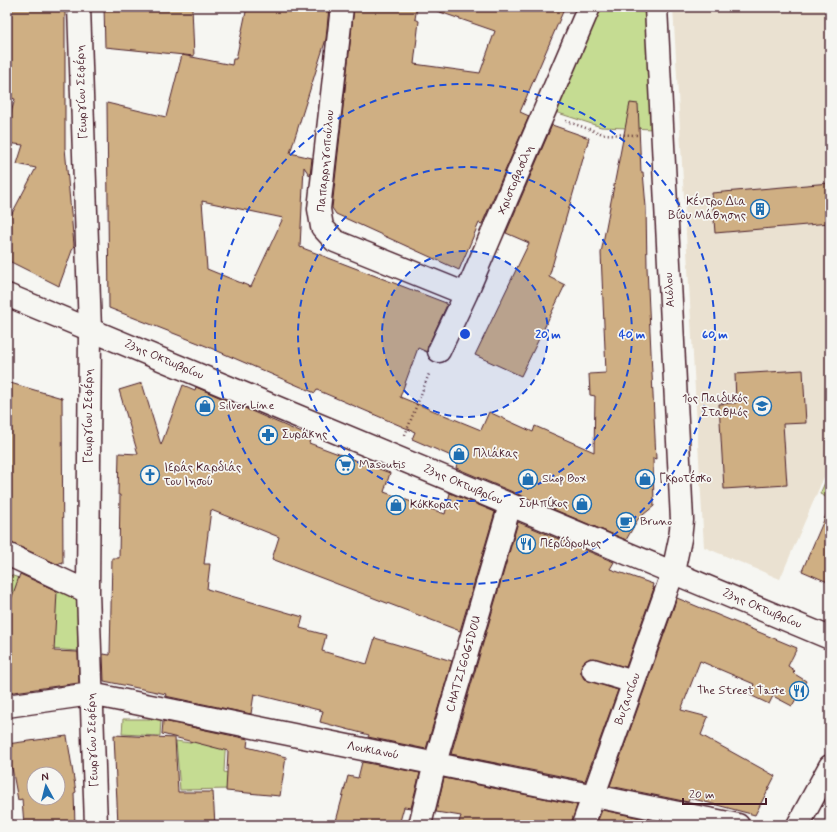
<svg xmlns="http://www.w3.org/2000/svg" width="837" height="832" font-family="Mynerve,sans-serif">
	<style>
		.built { fill: #eae1d1 }
		.green { fill: #c5dc92; stroke: #887e5e }
		.building { fill: #cfaf83; stroke: #4a1f2b; fill-rule: evenodd }
		.lines { fill: none; stroke-linecap: round; stroke-linejoin: round }
		.minor-casing { stroke: #4a1f2b; stroke-width: 25 }
		.major-casing { stroke: #4a1f2b; stroke-width: 25 }
		.path { stroke: #4a1f2b; stroke-width: 2.5; stroke-dasharray: 1 3; stroke-linecap: butt }
		.minor { stroke: #f6f6f2; stroke-width: 22 }
		.major { stroke: #f6f6f2; stroke-width: 22 }
		.ring { fill: none; stroke: #1d4ed8; stroke-width: 2; stroke-dasharray: 7 5 }
		.labels { text-anchor: middle; dominant-baseline: central; stroke-width: 3.5; stroke-linejoin: round; paint-order: stroke }
		.street-label { font-size: 12px; fill: #4a1f2b; stroke: #f6f6f2 }
		.poi-label { font-size: 12px; fill: #4a1f2b; stroke: #f6f6f2; text-anchor: start }
		.centre { fill: #1d4ed8; stroke: #f6f6f2; stroke-width: 2 }
		.ring-label { font-size: 12px; text-anchor: middle; font-weight: bold; fill: #1d4ed8; stroke: #f6f6f2; stroke-width: 3.5; stroke-linejoin: round; paint-order: stroke }
	</style>
	<rect width="100%" height="100%" fill="#f6f6f2"/>
	<filter id="ink" filterUnits="userSpaceOnUse"><feTurbulence type="fractalNoise" baseFrequency=".025" numOctaves="2"/><feDisplacementMap in="SourceGraphic" scale="8" xChannelSelector="R" yChannelSelector="G"/><feConvolveMatrix kernelMatrix="1 2 1 2 8 2 1 2 1" color-interpolation-filters="sRGB"/></filter>
	<g filter="url(#ink)">
		<path class="built" d="M673,7H830V463L780,579L704,547Z"/>
		<path class="green" d="M598,7H650L654,129L601,127L552,111Z
			M830,471V499L820,494Z
			M7,574L77,597L78,651L7,646Z
			M123,719H161L160,736L122,734Z
			M193,727L226,734L224,772L234,774L231,789L180,790L176,741L190,743Z"/>
		<path class="building" d="M7,7H65V148L74,245L59,286L7,260V223L36,168L17,164L23,145L7,143V126L15,99L7,97Z
			M104,7H192L194,56L105,47Z
			M247,7H329L326,39L290,153L312,158L310,176L304,167L300,247L446,303L447,305L428,346L427,352L418,348L400,397L481,430L489,412L533,432L535,426L594,452L595,396L590,395L589,374L606,373L601,253L630,103L638,104L641,172H643L646,207L647,267L656,459L653,458L654,506L638,519L626,540L456,468L458,459L412,439L415,432L317,390L315,393L206,346L109,308L107,103L166,117L182,55L232,65L233,59H236ZM202,201L283,218L251,287L207,269Z
			M354,7H417L415,19L419,21L414,64L480,73L495,31L437,11L438,7H565L520,112L529,116L482,224L479,223L459,270L336,214L332,208Z
			M552,125L589,138L549,277L565,285L521,376L475,355L529,243L506,233Z
			M830,183V223L715,233L712,193Z
			M803,370L806,423L783,424L787,485L724,489L719,404L736,403L735,374Z
			M7,382L62,398L63,564L59,563V565L7,541Z
			M142,383L161,445L183,385L195,390L196,387L311,437L309,443L390,473L384,492L445,514L450,493L495,512L460,631L272,559L279,537L211,510L204,564H210L207,589L303,617L300,628L326,635L322,651L367,664L375,638L452,661L426,749L368,737L369,735L320,722L323,711L254,694L251,714L165,696L166,694L104,681L103,654L110,655L112,558H119L120,495H118L119,453L138,454L119,390Z
			M830,506V583L802,571Z
			M518,522L614,562L610,569L653,584L652,588H654L626,667L590,658L585,661L581,666V673L584,679L618,690L585,781L451,754Z
			M20,574L57,591L54,651L78,652L79,683L7,693V611Z
			M677,598L797,648L788,666L795,671L793,673L806,681L792,706L773,696L769,704L750,695L754,684L700,661L681,710L708,717L701,735L775,776L755,815L690,798L688,802L610,786Z
			M163,721L248,739L247,747L286,757L280,796L226,791L228,751L162,734Z
			M114,735L175,738L178,792H213L215,825H118Z
			M67,736L76,792L74,793L75,825H24L22,799L18,800L12,768H7V744ZM34,774H58V798H34Z
			M362,762L420,773L411,808L404,807L399,825H335L348,776L358,778Z
			M444,778L577,805L571,825H458L461,816L436,812Z
			M602,810L675,825H596Z"/>
		<g class="lines">
			<g class="minor-casing">
				<path id="minor" d="M79,7L90,330L88,592L96,825
					M342,7L319,209L322,227L335,241L466,294
					M439,351L466,294L589,7
					M7,554L88,592
					M593,670L634,682
					M7,706L91,694L738,825
					M420,825L435,763L510,505
					M583,825L673,572L680,539L682,520L656,7"/>
			</g>
			<g class="major-casing">
				<path id="major" d="M7,295L830,638
					M798,825L830,766"/>
			</g>
			<path class="path" d="M566,121L603,134L637,135
				M405,435L429,374"/>
			<use href="#minor" class="minor"/>
			<use href="#major" class="major"/>
		</g>
	</g>
	<circle cx="465" cy="334" r="83" fill="#1d4ed8" fill-opacity=".12"/>
	<g class="ring">
		<circle cx="465" cy="334" r="83"/>
		<circle cx="465" cy="334" r="167"/>
		<circle cx="465" cy="334" r="250"/>
	</g>
	<defs>
		<g id="building-ring" transform="scale(1)"><circle r="9.5" fill="#f6f6f2" stroke="#1f6fb2" stroke-width="1.5"/><path d="M-4-6H4V6H1V3H-1V6H-4ZM-2.5-4.3h1.7v1.8h-1.7ZM.8-4.3h1.7v1.8H.8ZM-2.5-1h1.7V.8h-1.7ZM.8-1h1.7V.8H.8Z" fill="#1f6fb2"/></g>
		<g id="shop-ring" transform="scale(1)"><circle r="9.5" fill="#f6f6f2" stroke="#1f6fb2" stroke-width="1.5"/><path d="M-5-2.5h2.3a2.7 3.5 0 0 1 5.4 0H5L5.5 6h-11ZM-1.5-2.5h3a1.5 2.3 0 0 0-3 0Z" fill="#1f6fb2"/></g>
		<g id="school-ring" transform="scale(1)"><circle r="9.5" fill="#f6f6f2" stroke="#1f6fb2" stroke-width="1.5"/><path d="M0-5L7-2L0 1L-7-2ZM-4 1L0 2.5L4 1V4Q0 6-4 4Z" fill="#1f6fb2"/></g>
		<g id="pharmacy-ring" transform="scale(1)"><circle r="9.5" fill="#f6f6f2" stroke="#1f6fb2" stroke-width="1.5"/><path d="M-2-6h4v4h4v4h-4v4h-4v-4h-4v-4h4Z" fill="#1f6fb2"/></g>
		<g id="supermarket-ring" transform="scale(1)"><circle r="9.5" fill="#f6f6f2" stroke="#1f6fb2" stroke-width="1.5"/><path d="M-6-5.5h2.5l.6 2H6L4.5 2H-2.5L-4.4-4H-6ZM-1.5 3.2a1.3 1.3 0 1 0 .1 0ZM3 3.2a1.3 1.3 0 1 0 .1 0Z" fill="#1f6fb2"/></g>
		<g id="church-ring" transform="scale(1)"><circle r="9.5" fill="#f6f6f2" stroke="#1f6fb2" stroke-width="1.5"/><path d="M-1.2-6h2.4v3.5h3.3v2.4h-3.3V6h-2.4V-.1h-3.3v-2.4h3.3Z" fill="#1f6fb2"/></g>
		<g id="cafe-ring" transform="scale(1)"><circle r="9.5" fill="#f6f6f2" stroke="#1f6fb2" stroke-width="1.5"/><path d="M-5.5-4.5H6V0H3Q3 3.5 0 3.5H-2.5Q-5.5 3.5-5.5 0ZM3-3.2v2h1.7v-2ZM-6 4.5H4V6H-6Z" fill="#1f6fb2"/></g>
		<g id="restaurant-ring" transform="scale(1)"><circle r="9.5" fill="#f6f6f2" stroke="#1f6fb2" stroke-width="1.5"/><path d="M-5-6h1v4h1v-4h1v4h1v-4h1v5L-1.5 .5V6h-2V.5L-5-1ZM5-6V6H3V1.5H1.5Q1.5-4 5-6Z" fill="#1f6fb2"/></g>
	</defs>
	<g fill-rule="evenodd">
		<use href="#building-ring" x="760" y="209"/>
		<use href="#shop-ring" x="205" y="406"/>
		<use href="#school-ring" x="762" y="406"/>
		<use href="#pharmacy-ring" x="268" y="435"/>
		<use href="#shop-ring" x="459" y="454"/>
		<use href="#supermarket-ring" x="345" y="465"/>
		<use href="#church-ring" x="150" y="475"/>
		<use href="#shop-ring" x="528" y="479"/>
		<use href="#shop-ring" x="645" y="479"/>
		<use href="#shop-ring" x="582" y="504"/>
		<use href="#shop-ring" x="396" y="505"/>
		<use href="#cafe-ring" x="626" y="522"/>
		<use href="#restaurant-ring" x="526" y="544"/>
		<use href="#restaurant-ring" x="799" y="691"/>
	</g>
	<g class="labels">
		<g class="street-label">
			<text transform="translate(82 92) rotate(-92)">Γεωργίου Σεφέρη</text>
			<text transform="translate(326 161) rotate(-85)">Παπαρρηγοπούλου</text>
			<text transform="translate(516 180) rotate(-67)">Χριστοβασίλη</text>
			<text transform="translate(670 290) rotate(-93)">Αιόλου</text>
			<text transform="translate(164 360) rotate(23)">23ης Οκτωβρίου</text>
			<text transform="translate(89 416) rotate(-90)">Γεωργίου Σεφέρη</text>
			<text transform="translate(463 485) rotate(23)">23ης Οκτωβρίου</text>
			<text transform="translate(762 609) rotate(23)">23ης Οκτωβρίου</text>
			<text transform="translate(464 664) rotate(-74)">CHATZIGOGIDOU</text>
			<text transform="translate(628 699) rotate(-70)">Βυζαντίου</text>
			<text transform="translate(93 740) rotate(-92)">Γεωργίου Σεφέρη</text>
			<text transform="translate(373 751) rotate(11)">Λουκιανού</text>
		</g>
		<g class="poi-label">
			<text x="746" y="202" text-anchor="end">Κέντρο Δια<tspan x="746" dy="14">Βίου Μάθησης</tspan></text>
			<text x="748" y="399" text-anchor="end">1ος Παιδικός<tspan x="748" dy="14">Σταθμός</tspan></text>
			<text x="219" y="406">Silver Line</text>
			<text x="282" y="435">Συράκης</text>
			<text x="473" y="454">Πλιάκας</text>
			<text x="359" y="465">Masoutis</text>
			<text x="164" y="468">Ιεράς Καρδιάς<tspan x="164" dy="14">του Ιησού</tspan></text>
			<text x="542" y="479">Shop Box</text>
			<text x="659" y="479">Γκροτέσκο</text>
			<text x="568" y="504" text-anchor="end">Συμπίκος</text>
			<text x="410" y="505">Κόκκορας</text>
			<text x="640" y="522">Bruno</text>
			<text x="540" y="544">Περίδρομος</text>
			<text x="785" y="691" text-anchor="end">The Street Taste</text>
		</g>
	</g>
	<circle cx="465" cy="334" r="6" class="centre"/>
	<g class="ring-label">
		<text x="548" y="338">20 m</text>
		<text x="632" y="338">40 m</text>
		<text x="715" y="338">60 m</text>
	</g>
	<rect width="837" height="832" fill="none" stroke="#f6f6f2" stroke-width="24"/>
	<rect x="12" y="12" width="813" height="808" fill="none" stroke="#4a1f2b" stroke-width="1.5" filter="url(#ink)"/>
	<g transform="translate(46 786) rotate(353)"><circle r="19" fill="#f6f6f2" stroke="#b1a0a2"/>
	<path d="M0-3L7 15L0 10L-7 15Z" fill="#1f6fb2"/>
	<text y="-6" font-size="11" font-weight="bold" text-anchor="middle" fill="#4a1f2b">N</text>
	</g>
	<path d="M683 798v6h83v-6" fill="none" stroke="#4a1f2b" stroke-width="2"/>
	<text x="689" y="798" font-size="12" fill="#4a1f2b" stroke="#f6f6f2" stroke-width="3" paint-order="stroke">20 m</text>
</svg>
